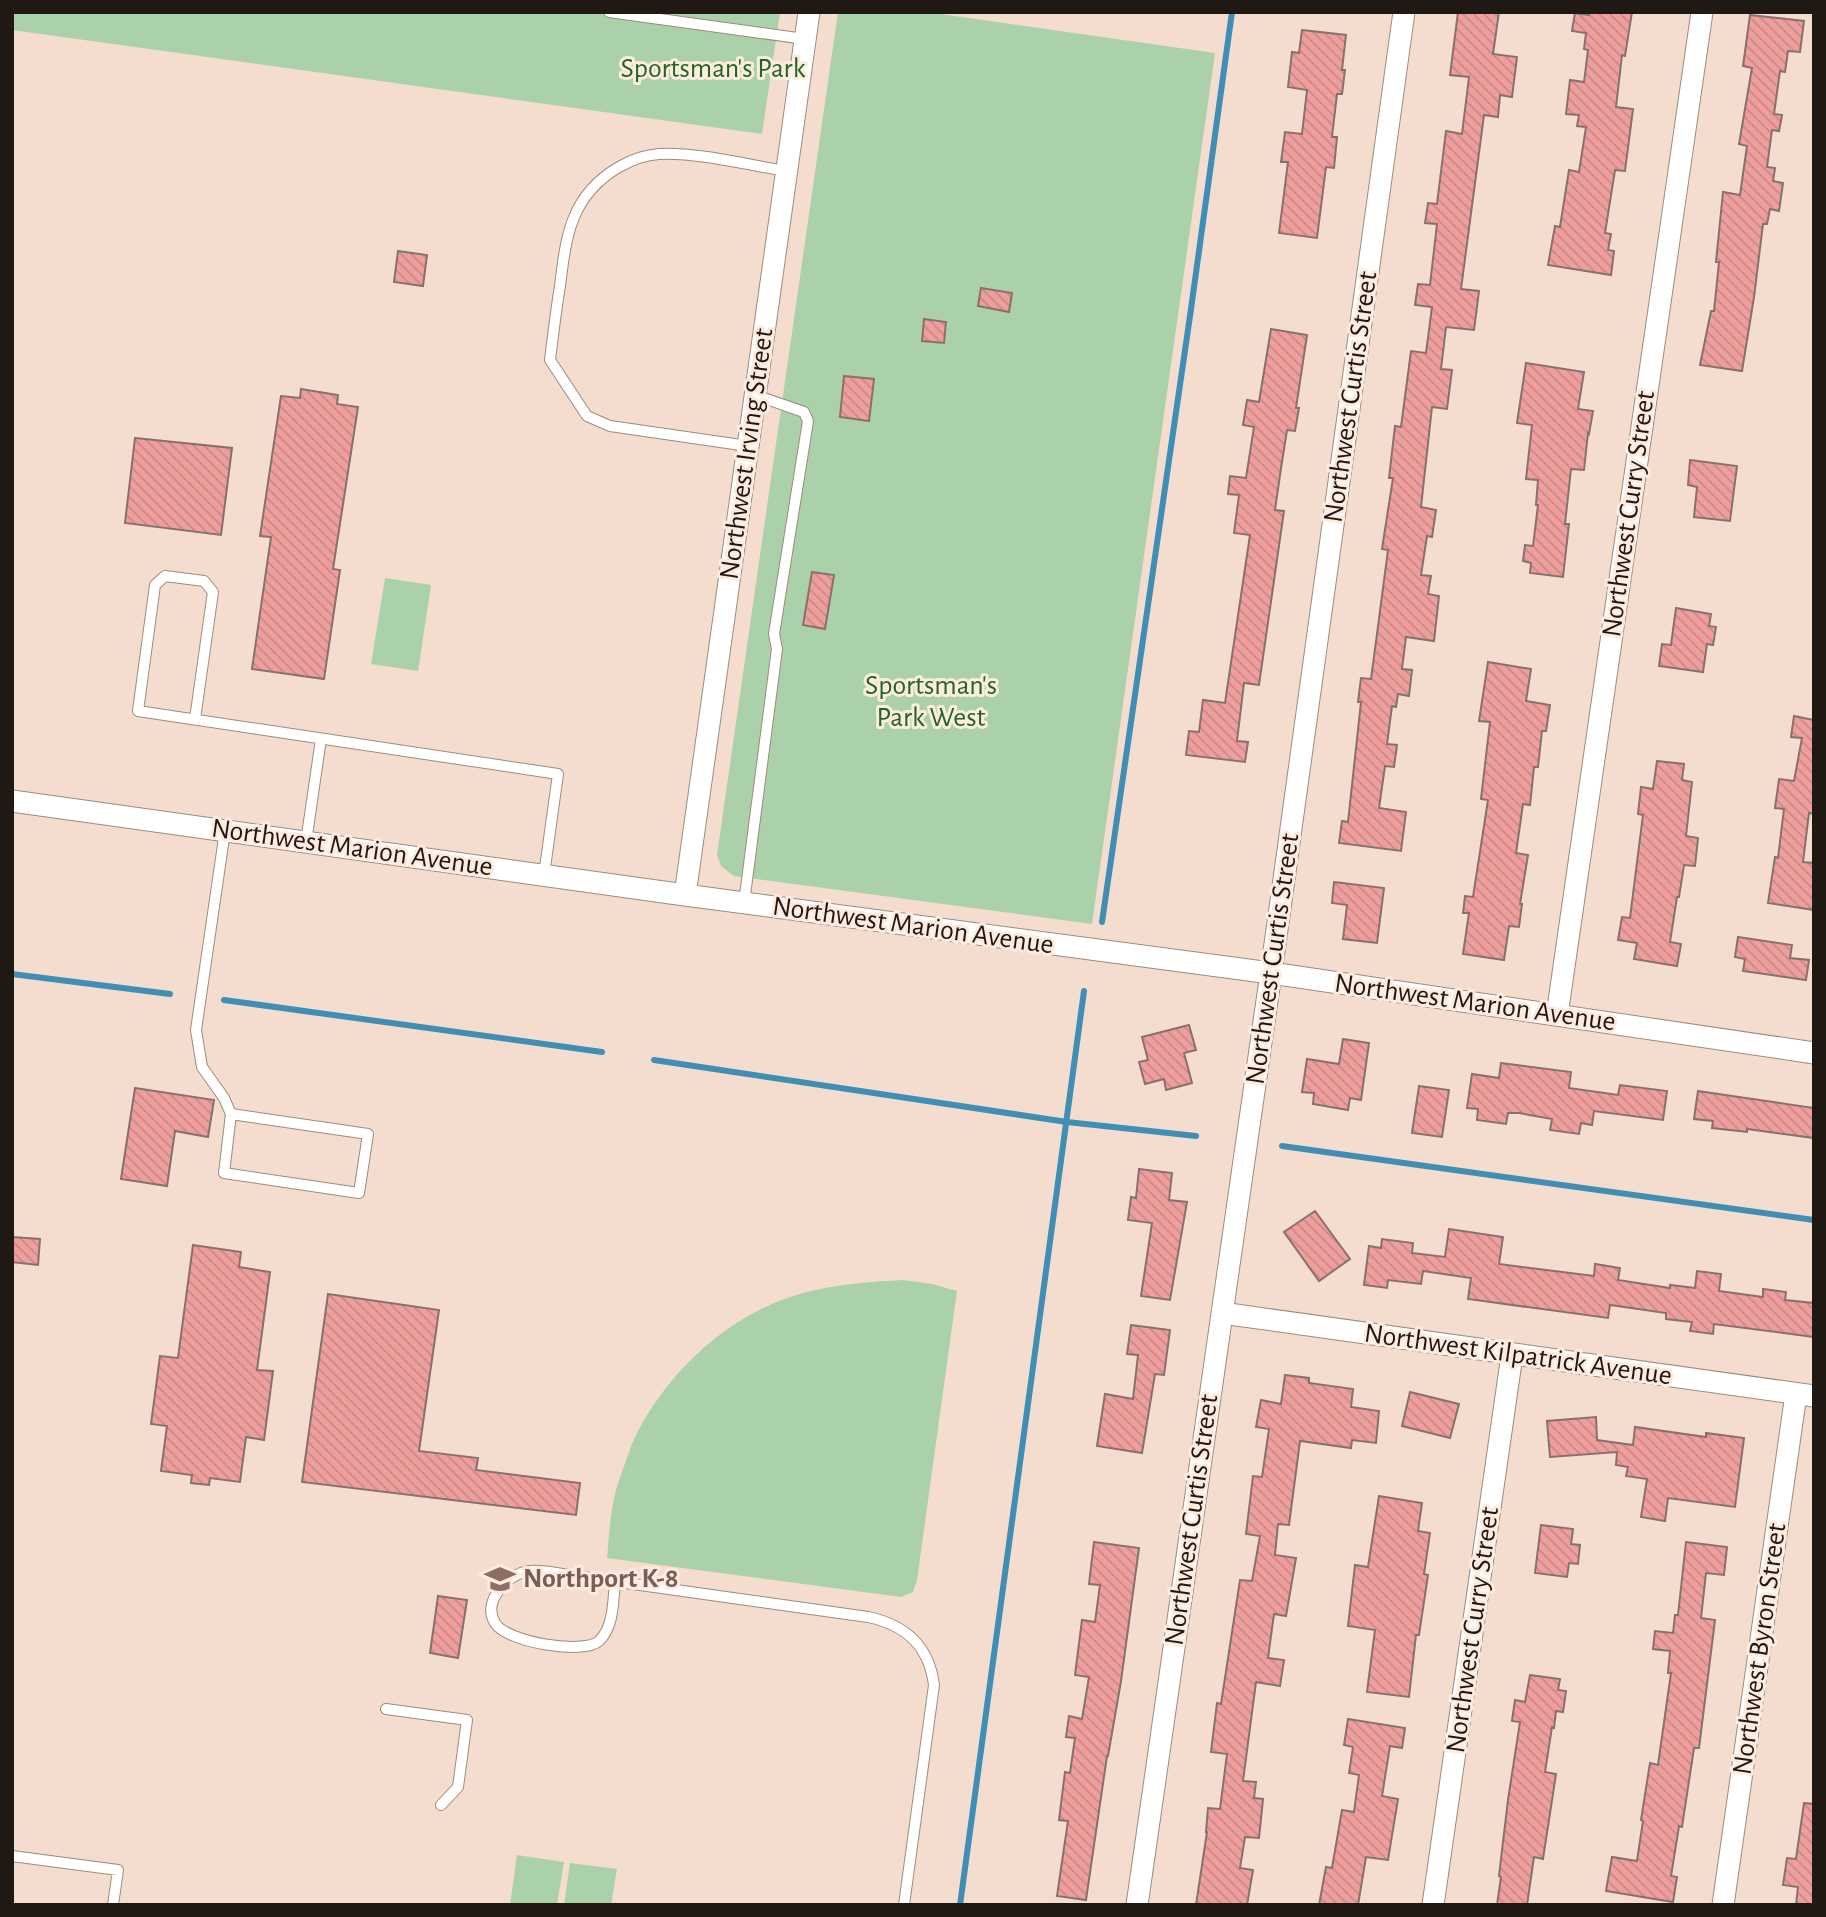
<svg xmlns="http://www.w3.org/2000/svg" width="1826" height="1917" font-family="'Alegreya Sans',sans-serif">
	<style>
		.green { fill: #abd1aa }
		.lines { fill: none; stroke-linecap: round; stroke-linejoin: round }
		.stream { stroke: #418eb5; stroke-width: 6 }
		.building { fill: url(#building-back-hatch); stroke: #89706f; stroke-width: 2 }
		.lane-casing { stroke: #9f8a7e; stroke-width: 12 }
		.street-casing { stroke: #9f8a7e; stroke-width: 23 }
		.lane { stroke: #fff; stroke-width: 10 }
		.street { stroke: #fff; stroke-width: 21 }
		.labels { text-anchor: middle; dominant-baseline: central; stroke-width: 6; stroke-linejoin: round; paint-order: stroke }
		.park-label { font-size: 28px; fill: #1f6722; stroke: #feebe0 }
		.street-label { font-size: 28px; fill: #201813; stroke: #feebe0 }
		.education-label { font-size: 28px; font-weight: bold; fill: #785e54; stroke: #feebe0; text-anchor: start }
	</style>
	<defs>
		<pattern id="building-back-hatch" width="6" height="6" patternUnits="userSpaceOnUse" patternTransform="scale(1.75)"><rect width="6" height="6" fill="#ee9f9d"/><path d="M-1 5l2 2M0 0l6 6M5-1l2 2" fill="none" stroke="#cc8886"/></pattern>
	</defs>
	<rect width="100%" height="100%" fill="#f4ddcf"/>
	<path class="green" d="M12,12H780L762,134L12,30Z
		M838,12H927L1215,53L1092,924L734,876L721,866L717,855Z
		M385,578L431,585L418,671L371,664Z
		M903,1280L932,1284L957,1291L917,1580L913,1592L901,1597L607,1558C609,1536 610,1515 615,1494C617,1486 620,1477 623,1469C627,1459 630,1448 634,1439C667,1371 730,1313 803,1293C836,1284 869,1282 903,1280Z
		M517,1855L564,1862L557,1905H510Z
		M570,1863L617,1869L611,1905H564Z"/>
	<g class="lines">
		<path class="stream" d="M1102,922L1191,309L1232,12
			M12,974L170,994
			M224,1000L602,1052
			M654,1060L1067,1122L1196,1136
			M1282,1146L1814,1220
			M960,1905L1084,991"/>
	</g>
	<path class="building" d="M1458,12H1499L1493,54L1517,57L1512,97L1500,95L1498,117L1484,115L1461,289L1479,291L1474,330L1446,327L1441,369L1452,370L1447,409L1432,407L1421,507L1436,510L1432,537L1427,536L1421,575L1431,576L1428,594L1439,596L1434,641L1406,637L1402,669L1412,670L1409,696L1398,694L1396,707L1392,706L1387,744L1397,745L1394,767L1385,766L1379,808L1406,812L1401,851L1339,843L1342,821L1348,822L1361,702H1358L1361,678L1371,679L1377,634L1388,550L1382,549L1393,478H1389L1395,426L1401,427L1411,351L1426,353L1432,307L1415,305L1418,284L1430,285L1437,224L1425,223L1428,203L1437,204L1446,131L1462,134L1469,77L1450,75Z
		M1589,12H1632L1625,56L1622,55L1616,107L1633,109L1625,171L1615,170L1605,233L1611,234L1608,250L1614,251L1611,275L1548,265L1555,226L1560,227L1569,170L1579,172L1586,127L1577,126L1579,115L1566,114L1570,80L1584,82L1588,50L1584,49L1586,33L1572,31L1575,13L1589,15Z
		M1750,15L1804,21L1800,52L1788,51L1785,72L1780,71L1774,114L1782,115L1779,131L1772,130L1767,167L1775,168L1773,181L1783,183L1779,211L1770,209L1767,224H1763L1754,297L1742,371L1700,365L1711,311H1714L1719,262H1716L1723,192L1740,195L1747,146L1739,144L1752,68L1743,66Z
		M1302,30L1346,35L1342,70H1345L1342,94H1337L1332,137H1337L1334,168L1326,167L1317,238L1279,233L1288,162H1281L1285,132L1302,134L1307,90L1288,87L1292,52L1299,53Z
		M398,251L427,255L423,286L394,282Z
		M981,288L1012,293L1009,312L978,306Z
		M924,319L946,322L944,343L922,341Z
		M1271,329L1307,335L1296,408H1299L1295,431L1287,430L1281,468L1275,510L1284,511L1259,685L1244,683L1237,741L1248,742L1245,762L1186,755L1189,731L1199,732L1203,700L1225,703L1250,535L1234,533L1239,495L1228,494L1230,476L1246,478L1254,427L1243,425L1247,400L1259,402Z
		M1526,363L1584,372L1578,409L1593,411L1589,434L1588,433L1584,470L1571,469L1565,524H1569L1563,577L1530,573L1531,563L1523,561L1525,545L1533,546L1538,505H1536L1538,480L1526,479L1532,425L1517,423Z
		M844,376L874,379L869,421L840,417Z
		M301,389L338,395L337,404L358,407L333,569L340,570L324,679L252,669L271,537L260,536L281,396L300,398Z
		M135,438L232,448L221,535L125,523Z
		M1690,460L1737,466L1730,521L1694,517L1697,487L1688,485Z
		M812,572L834,575L825,629L803,625Z
		M1676,608L1711,614L1709,626L1716,627L1713,645L1707,644L1703,672L1659,666L1662,644L1671,645Z
		M1488,662L1531,669L1526,701L1550,705L1546,731H1542L1538,767H1534L1530,805L1523,804L1516,853L1528,855L1520,904H1522L1519,927L1509,926L1504,960L1463,954L1469,913H1463L1465,896L1473,897L1488,800L1481,799L1490,722L1479,721Z
		M1794,716L1814,720V814L1809,813L1803,862L1814,863V910L1768,903L1775,857L1778,858L1784,809L1775,808L1779,779L1794,781L1802,738L1791,737Z
		M1657,761L1684,764L1682,780L1692,782L1686,836L1698,838L1695,866L1684,865L1679,897H1677L1670,942L1681,944L1677,966L1634,959L1637,943L1618,940L1622,917L1630,918L1643,815L1638,814L1641,787L1653,789Z
		M1334,882L1384,888L1377,943L1343,939L1347,905L1332,903Z
		M1738,937L1792,945L1790,958L1809,960L1806,980L1743,971L1745,959L1735,957Z
		M1189,1025L1196,1050L1184,1053L1192,1083L1166,1090L1164,1079L1145,1084L1139,1062L1148,1060L1142,1037Z
		M1343,1039L1369,1043L1361,1100L1350,1098L1348,1110L1313,1104L1314,1093L1302,1092L1307,1059L1339,1064Z
		M1501,1063L1571,1072L1569,1088L1618,1095L1620,1085L1667,1091L1663,1120L1594,1111L1592,1125L1581,1123L1579,1134L1550,1130L1552,1119L1519,1113H1508L1506,1124L1477,1120L1478,1109L1467,1108L1472,1074L1499,1078Z
		M1419,1086L1449,1090L1442,1137L1412,1133Z
		M135,1088L214,1100L208,1137L175,1131L167,1186L121,1179Z
		M1698,1091L1814,1108V1138L1747,1129V1132L1712,1128L1713,1121L1694,1119Z
		M1139,1169L1172,1173L1169,1200L1187,1202L1170,1300L1141,1296L1152,1223L1128,1220L1131,1197L1136,1198Z
		M1315,1211L1350,1259L1319,1281L1284,1232Z
		M1449,1229L1503,1237L1499,1264L1594,1276L1595,1264L1620,1268L1618,1280L1670,1288V1285L1695,1288L1697,1271L1721,1274L1719,1291L1763,1297V1289L1786,1292L1785,1300L1814,1303V1337L1714,1324L1713,1334L1690,1331L1692,1322L1666,1319V1313L1610,1305L1608,1318L1468,1299L1471,1278L1423,1271L1421,1284L1388,1280L1387,1288L1364,1285L1369,1246L1381,1248L1382,1239L1413,1243L1412,1253L1445,1257Z
		M12,1237L40,1239L38,1265L12,1262Z
		M193,1245L241,1252L239,1267L270,1272L257,1370L273,1371L264,1440L246,1437L240,1482L210,1478L209,1485L191,1483L192,1475L161,1471L167,1426L151,1424L160,1356L178,1358Z
		M328,1294L439,1310L419,1451L478,1458L476,1470L580,1483L576,1515L302,1482Z
		M1131,1325L1170,1330L1164,1375L1155,1374L1142,1453L1097,1446L1105,1394L1133,1399L1138,1355L1127,1354Z
		M1285,1375L1309,1378V1383L1353,1389L1351,1407L1379,1411L1376,1443L1352,1440L1351,1448L1300,1441L1289,1525L1278,1524L1275,1555L1296,1558L1286,1616L1274,1614L1268,1658L1284,1660L1280,1686L1256,1682L1243,1781L1256,1782L1254,1798L1263,1799L1259,1838L1245,1837L1240,1868L1253,1870L1247,1905H1196L1207,1832H1206L1208,1808L1220,1809L1227,1754L1211,1752L1217,1703L1221,1704L1240,1580L1252,1581L1260,1536L1246,1534L1253,1476L1262,1477L1269,1429L1256,1427L1261,1400L1281,1404Z
		M1410,1392L1459,1404L1450,1438L1402,1426Z
		M1596,1417L1597,1440L1633,1445L1635,1427L1706,1437V1433L1744,1438L1735,1507L1668,1498L1665,1521L1641,1517L1647,1479L1626,1476L1628,1467L1616,1465L1617,1452L1550,1457L1547,1421Z
		M1379,1496L1422,1503L1418,1531L1430,1533L1424,1574L1428,1575L1419,1635H1416L1409,1697L1367,1692L1375,1630L1348,1626L1355,1565L1368,1567Z
		M1541,1525L1573,1529L1571,1544L1580,1545L1578,1564L1569,1563L1567,1577L1535,1573Z
		M1094,1542L1139,1548L1121,1681L1108,1756H1107L1086,1900L1057,1896L1068,1821L1059,1820L1065,1772L1070,1773L1075,1738L1066,1737L1069,1716L1082,1719L1089,1677L1075,1675L1082,1620L1095,1622L1100,1585L1089,1584Z
		M1686,1542L1727,1547L1724,1575L1706,1573L1701,1618L1715,1620L1699,1748H1694L1682,1827L1679,1826L1671,1876L1677,1877L1673,1902L1606,1891L1612,1857L1637,1861L1643,1821L1641,1820L1650,1763L1658,1765L1671,1673H1668L1670,1651L1653,1649L1655,1631L1673,1633L1675,1615H1678Z
		M438,1596L467,1600L458,1658L430,1653Z
		M1530,1675L1560,1679L1558,1690L1566,1691L1563,1712L1556,1711L1554,1728L1552,1727L1545,1772L1556,1774L1543,1859L1534,1857L1527,1905H1497L1501,1877L1499,1876L1508,1800L1520,1722L1512,1721L1515,1700L1525,1702Z
		M1348,1719L1405,1728L1402,1748L1390,1746L1382,1796L1398,1799L1388,1860L1366,1857L1358,1905H1319L1326,1867L1332,1868L1342,1810L1354,1812L1359,1775L1349,1773L1353,1747L1344,1745Z
		M1804,1803L1814,1804V1905H1796L1798,1887L1783,1885L1787,1858L1796,1859Z"/>
	<g class="lines">
		<g class="lane-casing">
			<path id="lane" d="M609,12L805,39
				M748,446L610,426L587,416L550,360C553,335 556,310 560,286C566,235 571,195 619,167C631,160 645,155 659,154C697,152 748,165 786,171
				M195,719L213,592L204,581L165,576L155,585L138,711L558,774L544,875
				M225,831L196,1030L202,1067L224,1098L231,1114L224,1173L359,1193L368,1134L231,1114
				M306,842L321,739
				M744,903L777,649L774,634L808,421L804,412L755,395
				M615,1581C613,1601 614,1627 599,1641C583,1655 506,1642 495,1623C483,1603 503,1580 521,1573C536,1568 554,1573 569,1575C669,1589 768,1603 868,1617C906,1625 929,1646 934,1685L904,1905
				M386,1709L467,1720L458,1787L441,1805
				M12,1856L118,1870L113,1905"/>
		</g>
		<g class="street-casing">
			<path id="street" d="M12,801L685,895L1271,973L1814,1053
				M685,895L809,12
				M1557,1015L1702,12
				M1222,1313L1814,1396
				M1137,1905L1271,973L1404,12
				M1433,1905L1512,1355
				M1723,1905L1796,1394"/>
		</g>
		<use href="#lane" class="lane"/>
		<use href="#street" class="street"/>
	</g>
	<defs>
		<g id="school-bare" transform="scale(2.415)"><path d="M0-5L7-2L0 1L-7-2ZM-4 1L0 2.5L4 1V4Q0 6-4 4Z" fill="#8d6e63" stroke="#feebe0" stroke-width="2.5" paint-order="stroke"/></g>
	</defs>
	<g fill-rule="evenodd">
		<use href="#school-bare" x="500" y="1579"/>
	</g>
	<g class="labels">
		<g class="park-label">
			<text x="713" y="69">Sportsman's Park</text>
			<text x="931" y="686">Sportsman's<tspan x="931" dy="32">Park West</tspan></text>
		</g>
		<g class="street-label">
			<text transform="translate(1351 397) rotate(-82)">Northwest Curtis Street</text>
			<text transform="translate(747 454) rotate(-82)">Northwest Irving Street</text>
			<text transform="translate(1629 514) rotate(-82)">Northwest Curry Street</text>
			<text transform="translate(352 848) rotate(8)">Northwest Marion Avenue</text>
			<text transform="translate(913 926) rotate(8)">Northwest Marion Avenue</text>
			<text transform="translate(1273 959) rotate(-82)">Northwest Curtis Street</text>
			<text transform="translate(1475 1003) rotate(8)">Northwest Marion Avenue</text>
			<text transform="translate(1518 1355) rotate(8)">Northwest Kilpatrick Avenue</text>
			<text transform="translate(1192 1520) rotate(-82)">Northwest Curtis Street</text>
			<text transform="translate(1473 1630) rotate(-82)">Northwest Curry Street</text>
			<text transform="translate(1760 1649) rotate(-82)">Northwest Byron Street</text>
		</g>
		<g class="education-label">
			<text x="523" y="1579">Northport K-8</text>
		</g>
	</g>
	<rect width="1826" height="1917" fill="none" stroke="#201813" stroke-width="28"/>
</svg>
